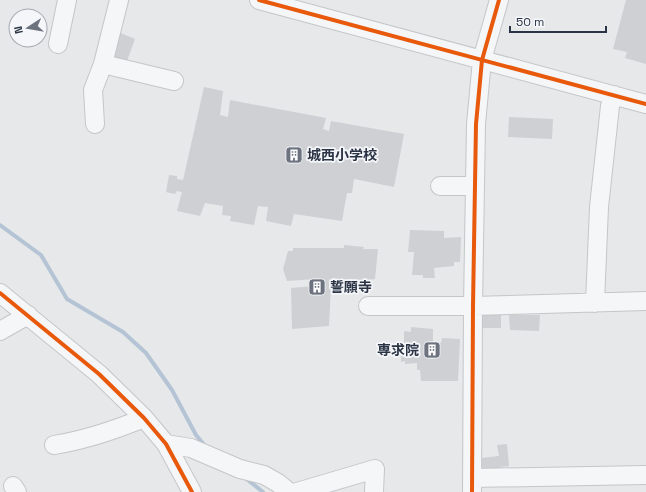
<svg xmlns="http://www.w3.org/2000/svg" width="646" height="492" font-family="'Space Grotesk','Noto Sans JP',sans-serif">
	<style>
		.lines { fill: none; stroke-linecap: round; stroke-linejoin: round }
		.stream { stroke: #b4c4d5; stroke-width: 4 }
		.building { fill: #ced0d3 }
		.minor-casing { stroke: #c4c6c8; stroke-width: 20 }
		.minor { stroke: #f5f6f7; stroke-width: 18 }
		.cycleway-casing { stroke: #f4f6f9; stroke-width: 6 }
		.cycleway { stroke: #e8590c; stroke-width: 4 }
		.labels { text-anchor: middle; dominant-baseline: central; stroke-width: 3.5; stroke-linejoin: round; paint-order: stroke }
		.poi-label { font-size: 14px; font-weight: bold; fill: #2b3445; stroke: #f4f6f9; text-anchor: start }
	</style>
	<rect width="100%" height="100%" fill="#e6e8ea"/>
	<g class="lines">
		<path class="stream" d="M0,225L41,255L67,299L123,332L146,353L172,390L196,435L206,447
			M244,477L263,492"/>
	</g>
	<path class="building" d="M626,0H646V64L625,58L627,52L613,49Z
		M116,31L135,39L127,61L112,58Z
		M204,87L223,91L220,115L228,117L230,100L326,118L323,129L329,131L331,121L404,134L394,187L354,179L352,193H347L342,221L294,214L291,226L266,221L268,207L258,206L254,225L230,221L231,216L222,215L223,206L205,203L200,216L177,211L182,192L177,191L175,194L166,192L169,175L177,176V179L183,180Z
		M509,117L553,119L552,139L508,137Z
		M410,230L444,231V238L461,237L460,262H454V266L434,268L435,278H423V275H412L414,252H408Z
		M344,245L364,247L363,249H378L375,279L331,284L329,326L292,329L291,288L315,286V279L287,281L283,269L288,251H293V248H344Z
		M481,313H501V328H481Z
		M509,315H540L539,331L510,330Z
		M411,327L433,329V342L441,343L442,338L460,339L458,381H421L420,370H417V363L405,364V361L401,362V355H404V331L411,332Z
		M507,444L509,466L500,467V469L483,471L481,458L499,456L497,445Z"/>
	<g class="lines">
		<g class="minor-casing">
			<path id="minor" d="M259,0L646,104
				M58,44L67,0
				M103,64L174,81
				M95,124L93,90L103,64L119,0
				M440,186H475
				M0,293L99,374L144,418L166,444L192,492
				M595,303L599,207L610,106L614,95
				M368,306H473L646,301
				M0,331L28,315
				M166,444L191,448L240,469L264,475L278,483L289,492
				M54,445C85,440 115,430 144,418
				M472,478L646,475
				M13,486L17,492
				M297,492L375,469L374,492
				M472,492L473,306L476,124L482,60L499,0"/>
		</g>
		<use href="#minor" class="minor"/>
		<g class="cycleway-casing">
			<path id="cycleway" d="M259,0L646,104
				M0,293L99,374L144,418L166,444L192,492
				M472,492L473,306L476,124L482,60L499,0"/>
		</g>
		<use href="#cycleway" class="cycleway"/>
	</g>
	<defs>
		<g id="building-square" transform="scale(0.9)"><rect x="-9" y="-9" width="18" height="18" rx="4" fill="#6c737f" stroke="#f4f6f9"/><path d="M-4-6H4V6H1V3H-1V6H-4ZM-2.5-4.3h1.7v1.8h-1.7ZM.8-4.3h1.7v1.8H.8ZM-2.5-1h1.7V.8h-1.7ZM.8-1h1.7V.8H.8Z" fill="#fff"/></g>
	</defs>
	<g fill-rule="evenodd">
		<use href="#building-square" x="294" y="155"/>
		<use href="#building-square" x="317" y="287"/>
		<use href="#building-square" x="432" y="350"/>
	</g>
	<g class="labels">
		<g class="poi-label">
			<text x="307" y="155">城西小学校</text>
			<text x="330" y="287">誓願寺</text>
			<text x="419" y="350" text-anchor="end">専求院</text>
		</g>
	</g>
	<g transform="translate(28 28) rotate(258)"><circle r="19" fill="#f4f6f9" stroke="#a4a8b1"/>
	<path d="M0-3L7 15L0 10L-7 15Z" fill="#6c737f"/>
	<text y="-6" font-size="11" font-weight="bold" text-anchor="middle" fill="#2b3445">N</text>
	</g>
	<path d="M510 26v6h96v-6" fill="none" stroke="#2b3445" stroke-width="2"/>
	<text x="516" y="26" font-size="12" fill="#2b3445" stroke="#f4f6f9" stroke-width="3" paint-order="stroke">50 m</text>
</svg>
